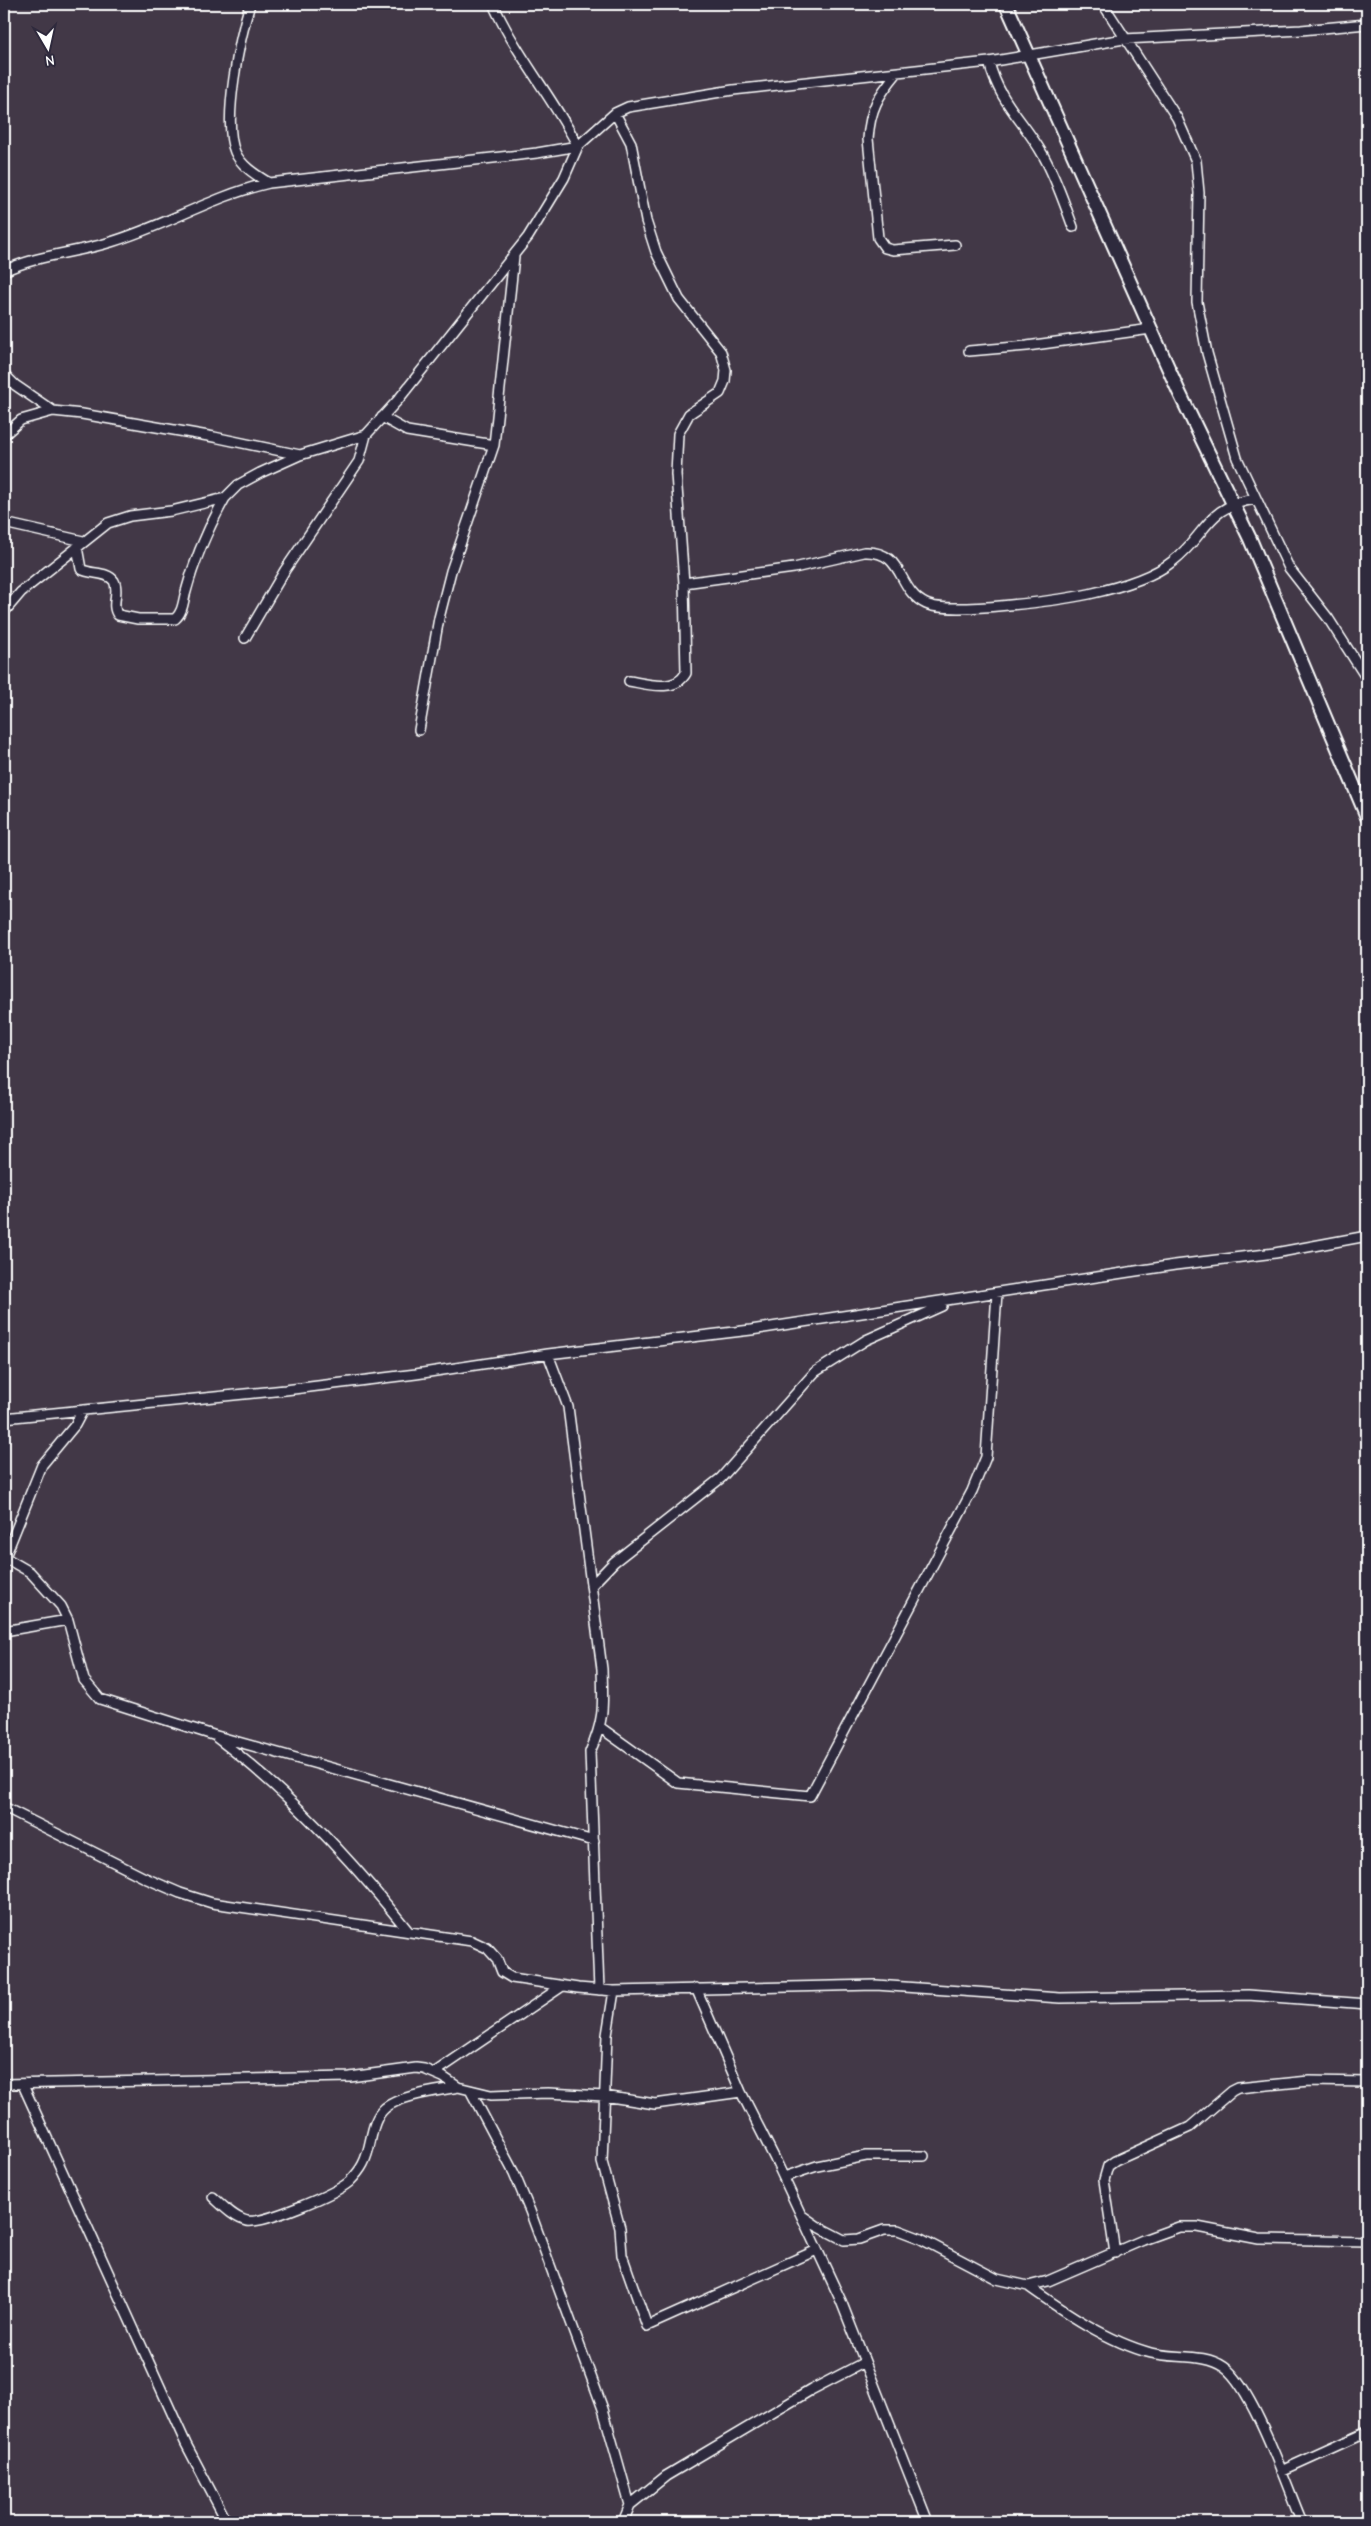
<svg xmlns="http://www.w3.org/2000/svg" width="1371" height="2526" font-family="'Comic Neue',sans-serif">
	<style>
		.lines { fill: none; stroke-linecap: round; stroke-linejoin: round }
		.street-casing { stroke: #fff; stroke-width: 12 }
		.secondary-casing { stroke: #fff; stroke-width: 16 }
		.street { stroke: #2f2a3d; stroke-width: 9 }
		.secondary { stroke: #2f2a3d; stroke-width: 12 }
	</style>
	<rect width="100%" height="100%" fill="#423847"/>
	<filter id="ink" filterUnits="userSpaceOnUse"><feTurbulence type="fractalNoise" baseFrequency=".02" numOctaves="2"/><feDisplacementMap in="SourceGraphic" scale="10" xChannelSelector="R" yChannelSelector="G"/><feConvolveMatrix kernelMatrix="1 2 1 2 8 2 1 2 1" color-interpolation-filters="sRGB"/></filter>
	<g filter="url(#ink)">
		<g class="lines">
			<g class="street-casing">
				<path id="street" d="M250,4C240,37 222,121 235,152C241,166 256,175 269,183
					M493,4C516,54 552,97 578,146
					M1103,4L1177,118L1196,161L1199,193L1197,302L1207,353L1237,458L1289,568L1328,618L1367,679
					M989,62C999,102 1024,121 1043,155C1056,178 1064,203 1073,227
					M897,73C878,96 870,109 868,139L878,238L885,248L893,250L955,245
					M615,113L631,143L646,221L656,252L679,299L721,352L726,370L725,381L720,393L689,414L678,434L676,474L684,583L686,673C675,693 647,684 629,681
					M4,271C37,255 76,253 111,242C165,226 213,196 269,183L537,153L578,146
					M969,351L1027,346L1151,329
					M4,374L15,385L53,411
					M382,417L407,431L494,445
					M4,435L21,420L53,411L82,414L214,437L300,455
					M4,523L83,541
					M77,547L81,569C91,575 107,571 114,581C120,592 110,605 118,615L138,619H175C182,613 183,604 185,595C194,560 207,530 225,498
					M684,583L794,568L864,552C905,550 896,590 926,604C949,615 1061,600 1089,594C1116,588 1152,578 1173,561C1208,534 1205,506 1256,499
					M4,612L21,592L108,523L130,516L171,511L225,498L238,485L260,473L300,455L366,435L398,400L528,237L564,178L578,146L615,113L628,107L733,90L989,62L1124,39L1301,30L1367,24
					M245,638L285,570L359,461L366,435
					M419,730L439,618L451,571L494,445L514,256
					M548,1354L568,1407L602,1669C603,1704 605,1719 590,1752L599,1990
					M4,1418L285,1390L416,1374L548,1354L751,1330L1175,1265L1275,1253L1367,1236
					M4,1557L30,1572L61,1606L68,1620L84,1680L100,1699L213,1735L594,1841
					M4,1559L42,1465L75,1425L83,1410
					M591,1586L614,1562L721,1478L815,1372L866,1340L942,1306
					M4,1631L68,1620
					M601,1728L678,1783L810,1796L972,1491L986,1457L997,1293
					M217,1738C288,1791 354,1863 409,1932
					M4,1807L145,1878L180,1893L212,1903L472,1941L487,1948L497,1959L502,1972L512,1978L578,1988L614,1991L876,1985L1060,1998L1248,1995L1367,2004
					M696,1988L741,2092L775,2159L841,2301L928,2522
					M614,1991L607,2035L602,2162L620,2228L622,2255L647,2326L817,2250
					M434,2073L561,1987
					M4,2084L350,2077L416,2068L424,2069L443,2077L458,2087L491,2095L548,2093L604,2096L655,2104L741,2092
					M23,2085L186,2444L227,2522
					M470,2090L514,2173L530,2211L603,2409L630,2505
					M784,2177L817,2166L866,2156H924
					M213,2197C222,2205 234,2218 247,2221C263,2224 335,2194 349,2182C354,2177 360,2170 363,2164C373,2146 369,2122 385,2108C401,2095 438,2091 458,2087
					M801,2215L817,2226L844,2240L859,2239L884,2230H898L919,2238L997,2279L1028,2286L1048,2281L1143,2240L1179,2227H1197L1259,2239L1367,2241
					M1115,2253L1104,2180L1108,2166L1115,2161L1190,2127L1232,2091L1238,2088L1309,2081L1367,2082
					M1028,2286C1063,2311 1108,2342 1151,2353C1174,2359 1204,2353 1224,2367C1253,2387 1287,2487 1302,2522
					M1281,2471L1367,2432
					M623,2522L630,2505L666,2476L811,2390L865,2362"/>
			</g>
			<g class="secondary-casing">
				<path id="secondary" d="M1006,4L1179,392L1250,539L1367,817"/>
			</g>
			<use href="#street" class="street"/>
			<use href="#secondary" class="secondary"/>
		</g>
	</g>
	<rect width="1371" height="2526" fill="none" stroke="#2f2a3d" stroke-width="20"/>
	<rect x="10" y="10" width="1351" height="2506" fill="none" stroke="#fff" stroke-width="2" filter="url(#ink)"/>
	<g transform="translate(48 48) rotate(171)" stroke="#2f2a3d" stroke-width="4" paint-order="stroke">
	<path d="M0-4L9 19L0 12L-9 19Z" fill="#ffffff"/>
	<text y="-8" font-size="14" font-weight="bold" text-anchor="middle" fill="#ffffff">N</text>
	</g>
</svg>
